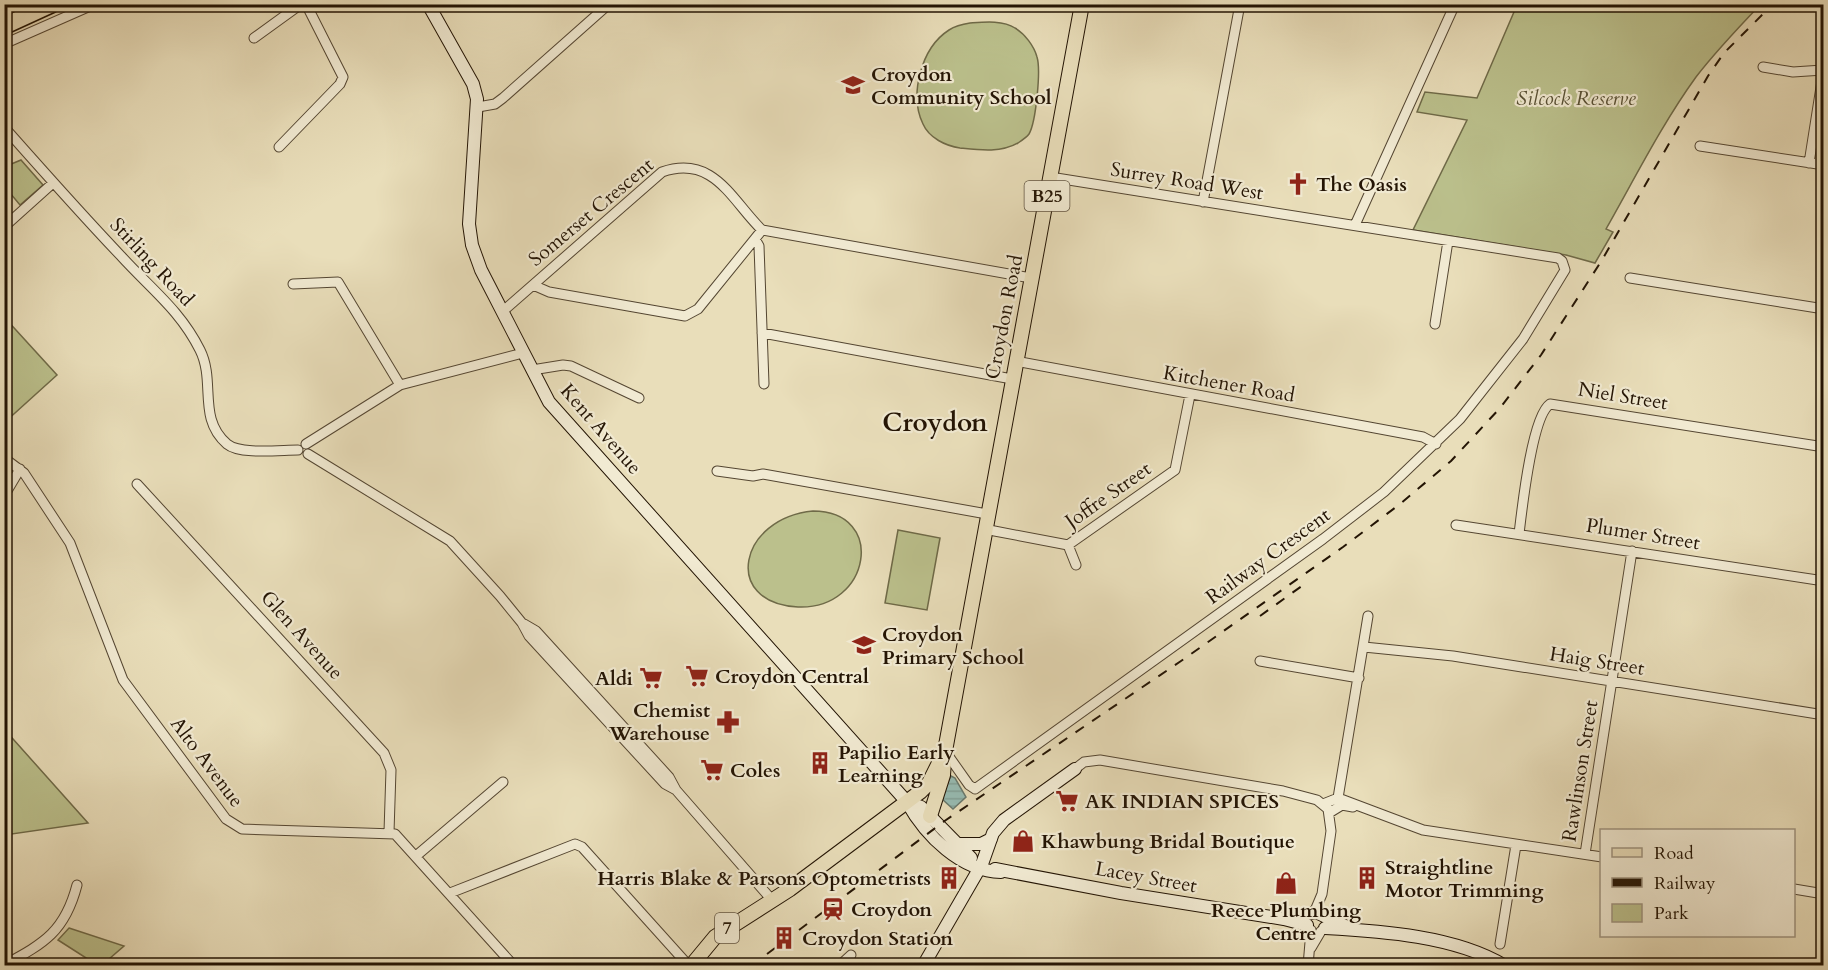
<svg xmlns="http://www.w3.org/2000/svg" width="1828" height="970" font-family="Cardo,serif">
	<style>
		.green { fill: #bbc08c; stroke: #6f6a48; stroke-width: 1.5 }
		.water { fill: url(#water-rules); stroke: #69796d; stroke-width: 1.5 }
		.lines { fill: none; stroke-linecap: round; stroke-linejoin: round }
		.street-casing { stroke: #544632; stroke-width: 11 }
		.secondary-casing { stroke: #231404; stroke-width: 14 }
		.primary-casing { stroke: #231404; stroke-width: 16 }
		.highway-casing { stroke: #231404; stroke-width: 19 }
		.street { stroke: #f1ead2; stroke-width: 9 }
		.secondary { stroke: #f1ead2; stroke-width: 12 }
		.primary { stroke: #e9deba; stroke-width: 14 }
		.highway { stroke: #e9deba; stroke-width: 16 }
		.rail { stroke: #231404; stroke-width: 2; stroke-dasharray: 10 10; stroke-linecap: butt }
		.labels { text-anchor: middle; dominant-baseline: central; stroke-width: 4.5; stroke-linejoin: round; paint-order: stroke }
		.shield { fill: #f1ead2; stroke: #615442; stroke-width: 1.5 }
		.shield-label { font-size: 18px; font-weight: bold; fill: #231404 }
		.poi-label { font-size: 20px; font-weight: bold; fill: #231404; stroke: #f1ead2; text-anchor: start }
		.park-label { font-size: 20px; font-style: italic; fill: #585034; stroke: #f1ead2 }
		.street-label { font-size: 20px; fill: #231404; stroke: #f1ead2 }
		.district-label { font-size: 26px; font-weight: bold; fill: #231404; stroke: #f1ead2 }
	</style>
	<defs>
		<pattern id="water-rules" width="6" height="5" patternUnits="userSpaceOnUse" patternTransform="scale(1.5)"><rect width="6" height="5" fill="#97bcb3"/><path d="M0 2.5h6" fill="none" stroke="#82a198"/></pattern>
	</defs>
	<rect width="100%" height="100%" fill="#e9deba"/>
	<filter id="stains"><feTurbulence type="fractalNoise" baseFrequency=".00333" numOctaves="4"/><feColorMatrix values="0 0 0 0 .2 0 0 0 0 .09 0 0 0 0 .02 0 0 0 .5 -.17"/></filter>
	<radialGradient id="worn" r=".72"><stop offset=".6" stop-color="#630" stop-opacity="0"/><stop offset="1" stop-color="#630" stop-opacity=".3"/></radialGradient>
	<path class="green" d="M1517,5H1760C1738,28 1716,51 1696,77C1662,124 1635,178 1606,229L1613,232L1595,263L1566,255L1413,230L1467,120L1417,112L1425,92L1477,98Z
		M970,23C984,22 1003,20 1015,28C1025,34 1034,46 1037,57C1041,70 1036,122 1029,134C1027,137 1021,141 1018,143C1001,153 979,150 960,148C946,146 929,138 923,124C909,95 921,48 949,30C955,26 963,24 970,23Z
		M21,160L43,185L20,205L5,187L4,167Z
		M5,318L57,375L5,422H4Z
		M813,511C887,511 871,610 798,607C721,603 739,518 813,511Z
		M898,530L940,538L927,610L885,603Z
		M4,730H5L88,823L5,835Z
		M69,928L124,946L102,965H97L58,940Z"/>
	<path class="water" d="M951,776L955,778L966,797L953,809L941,798Z"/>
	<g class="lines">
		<g class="street-casing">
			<path id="street" d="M254,38L301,4
				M4,44L95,4
				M1763,67L1793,72L1823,70
				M478,107L495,104L503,98L609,4
				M4,127C43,171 81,214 121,256C151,289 180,310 200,350C216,382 197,418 227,444C240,455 280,450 298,450
				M1700,146L1824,165
				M279,147L340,84L343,77L306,4
				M1809,163L1824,68
				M1203,202L1240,4
				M1355,225L1455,4
				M4,227L53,183
				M762,230L1031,278
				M755,239L759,246L764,384
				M1630,278L1824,309
				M293,284L338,282L400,385
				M533,285L549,292L685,316L698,309L762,230
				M502,312L662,172C714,154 732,201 762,230
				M1435,324L1448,241
				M762,333L1012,379
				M1015,361L1423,437L1436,444
				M532,370L563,365L571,366L639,398
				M306,444L400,385L523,353
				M308,454L450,541L500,596L522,623L529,636L665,784L676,790
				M4,458L24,473L70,543L123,680L226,819L242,829L395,834L514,966
				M717,471L753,476L763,474L987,514
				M137,484L384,753L391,770L389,832
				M4,496L20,469
				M1456,525L1824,581
				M984,529L1068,545L1175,470L1190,395
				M1519,534C1522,509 1532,416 1550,404L1824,447
				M1068,545L1076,565
				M524,624L536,631L669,777L676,790L772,900
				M1364,647L1453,656L1824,715
				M1260,661L1359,678
				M945,751L969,785L975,789L1323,539L1384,492L1460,419L1523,339L1565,270L1562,261L1558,258L1050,177
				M1075,769L1084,762L1100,760L1283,791L1317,800L1328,809L1331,831L1322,894L1314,913
				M1338,798L1368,616
				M1323,804L1338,798L1423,830L1602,857
				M1329,813L1342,805L1353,807
				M1585,854L1632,551
				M416,856L503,782
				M1794,889L1824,894
				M450,893L575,844L582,847L689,966
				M1500,944L1516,845
				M1311,948L1321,931
				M4,965C45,943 65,931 77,885
				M839,966L851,955
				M1308,966L1311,930"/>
		</g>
		<g class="secondary-casing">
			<path id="secondary" d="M428,4L473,84L477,99L469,224L472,245L481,270L549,402L907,802C926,836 961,871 1001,872
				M907,802L921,807L971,858
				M955,844H981L991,839
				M995,869L1121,893L1284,919L1307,925
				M1289,918L1316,912L1347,927
				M1325,928C1381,931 1456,936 1505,966
				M923,966L982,864L993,833L1004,820L1075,769"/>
		</g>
		<g class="primary-casing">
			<path id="primary" d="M930,816L943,775L944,762
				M691,966L715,937L790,889L920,792L929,783L945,751L1082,4
				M1823,966L1824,963"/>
		</g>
		<g class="highway-casing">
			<path id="highway" d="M4,6L7,4
				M4,26L52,4"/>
		</g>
		<use href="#street" class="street"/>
		<use href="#secondary" class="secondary"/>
		<use href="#primary" class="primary"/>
		<use href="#highway" class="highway"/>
		<path class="rail" d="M1260,616L1306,583
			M751,966L946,820L1181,661L1343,547L1400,504L1451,461L1500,408L1541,355L1602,260L1708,76L1724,53L1773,4"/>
	</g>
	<defs>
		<g id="school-bare" transform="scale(1.8)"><path d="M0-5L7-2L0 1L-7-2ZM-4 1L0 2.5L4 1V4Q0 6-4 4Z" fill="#8f2418" stroke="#f1ead2" stroke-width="2.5" paint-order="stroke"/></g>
		<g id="church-bare" transform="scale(1.8)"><path d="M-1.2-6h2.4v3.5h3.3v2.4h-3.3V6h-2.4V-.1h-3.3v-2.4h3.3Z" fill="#8f2418" stroke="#f1ead2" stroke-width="2.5" paint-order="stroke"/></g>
		<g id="supermarket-bare" transform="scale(1.8)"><path d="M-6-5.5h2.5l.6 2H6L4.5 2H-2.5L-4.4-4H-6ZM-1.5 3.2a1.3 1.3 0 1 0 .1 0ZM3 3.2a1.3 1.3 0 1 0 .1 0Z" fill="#8f2418" stroke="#f1ead2" stroke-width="2.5" paint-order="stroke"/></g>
		<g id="pharmacy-bare" transform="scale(1.8)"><path d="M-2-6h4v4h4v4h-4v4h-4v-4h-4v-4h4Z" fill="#8f2418" stroke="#f1ead2" stroke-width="2.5" paint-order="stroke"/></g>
		<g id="building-bare" transform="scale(1.8)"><path d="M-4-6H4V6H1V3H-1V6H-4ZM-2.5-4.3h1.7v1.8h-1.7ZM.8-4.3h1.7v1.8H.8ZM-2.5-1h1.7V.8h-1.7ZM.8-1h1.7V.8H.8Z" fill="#8f2418" stroke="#f1ead2" stroke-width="2.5" paint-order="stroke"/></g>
		<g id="shop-bare" transform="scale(1.8)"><path d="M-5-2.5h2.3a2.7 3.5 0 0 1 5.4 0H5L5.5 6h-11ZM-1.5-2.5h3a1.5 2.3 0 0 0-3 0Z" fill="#8f2418" stroke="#f1ead2" stroke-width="2.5" paint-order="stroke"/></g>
		<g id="station-bare" transform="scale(1.8)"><path d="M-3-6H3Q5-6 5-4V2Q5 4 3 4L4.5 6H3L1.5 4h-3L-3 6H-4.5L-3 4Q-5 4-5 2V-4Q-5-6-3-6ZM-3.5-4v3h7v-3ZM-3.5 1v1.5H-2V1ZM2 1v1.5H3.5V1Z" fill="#8f2418" stroke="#f1ead2" stroke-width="2.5" paint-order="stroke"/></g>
	</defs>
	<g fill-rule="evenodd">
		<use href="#school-bare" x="853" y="85"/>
		<use href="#church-bare" x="1298" y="184"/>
		<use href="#school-bare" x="864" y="645"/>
		<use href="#supermarket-bare" x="697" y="676"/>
		<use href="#supermarket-bare" x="651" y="678"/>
		<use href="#pharmacy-bare" x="728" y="722"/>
		<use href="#building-bare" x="820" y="763"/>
		<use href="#supermarket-bare" x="712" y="770"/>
		<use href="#supermarket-bare" x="1067" y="801"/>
		<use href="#shop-bare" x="1023" y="841"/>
		<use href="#building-bare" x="949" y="878"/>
		<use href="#building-bare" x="1367" y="878"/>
		<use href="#shop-bare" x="1286" y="883"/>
		<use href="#station-bare" x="833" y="909"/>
		<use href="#building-bare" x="784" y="938"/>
	</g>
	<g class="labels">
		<g class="shield">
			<rect x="1024.5" y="181" width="45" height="30" rx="4.5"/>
			<rect x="715" y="913" width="24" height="30" rx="4.5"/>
		</g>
		<g class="shield-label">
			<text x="1047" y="196">B25</text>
			<text x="727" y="928">7</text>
		</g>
		<g class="poi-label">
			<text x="871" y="74">Croydon<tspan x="871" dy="23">Community School</tspan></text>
			<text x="1316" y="184">The Oasis</text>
			<text x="882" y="634">Croydon<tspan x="882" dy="23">Primary School</tspan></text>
			<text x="715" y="676">Croydon Central</text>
			<text x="633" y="678" text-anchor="end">Aldi</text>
			<text x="710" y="710" text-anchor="end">Chemist<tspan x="710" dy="23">Warehouse</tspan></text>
			<text x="838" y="752">Papilio Early<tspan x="838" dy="23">Learning</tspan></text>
			<text x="730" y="770">Coles</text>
			<text x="1085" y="801">AK INDIAN SPICES</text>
			<text x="1041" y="841">Khawbung Bridal Boutique</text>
			<text x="1385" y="867">Straightline<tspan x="1385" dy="23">Motor Trimming</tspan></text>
			<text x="931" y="878" text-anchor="end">Harris Blake &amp; Parsons Optometrists</text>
			<text x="851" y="909">Croydon</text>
			<text x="1286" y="910" text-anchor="middle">Reece Plumbing<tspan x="1286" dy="23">Centre</tspan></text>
			<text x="802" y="938">Croydon Station</text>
		</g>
		<g class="park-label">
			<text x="1576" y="98">Silcock Reserve</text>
		</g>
		<g class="street-label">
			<text transform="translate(1187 181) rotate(9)">Surrey Road West</text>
			<text transform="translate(591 212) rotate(-40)">Somerset Crescent</text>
			<text transform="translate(152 262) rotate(47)">Stirling Road</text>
			<text transform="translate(1004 317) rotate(-79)">Croydon Road</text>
			<text transform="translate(1229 384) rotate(10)">Kitchener Road</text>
			<text transform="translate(1623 396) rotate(9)">Niel Street</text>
			<text transform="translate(601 429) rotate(49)">Kent Avenue</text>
			<text transform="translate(1108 495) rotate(-35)">Joffre Street</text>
			<text transform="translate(1643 534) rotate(9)">Plumer Street</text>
			<text transform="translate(1268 556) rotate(-36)">Railway Crescent</text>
			<text transform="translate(302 635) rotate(48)">Glen Avenue</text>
			<text transform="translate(1597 661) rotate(9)">Haig Street</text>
			<text transform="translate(207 762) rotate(53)">Alto Avenue</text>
			<text transform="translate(1580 771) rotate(-81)">Rawlinson Street</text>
			<text transform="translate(1146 877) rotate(10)">Lacey Street</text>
		</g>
		<g class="district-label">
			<text x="935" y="422">Croydon</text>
		</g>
	</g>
	<rect width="1828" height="970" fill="none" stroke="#e9deba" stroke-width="24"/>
	<rect x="6" y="6" width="1816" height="958" fill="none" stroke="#231404" stroke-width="3"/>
	<rect x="12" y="12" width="1804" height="946" fill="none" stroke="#231404" stroke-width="1.5"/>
	<rect x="1600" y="829" width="195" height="108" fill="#f1ead2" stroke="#9f9480" stroke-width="1.5"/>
	<rect x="1612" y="848" width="30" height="9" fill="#e9deba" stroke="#9f9480" stroke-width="1.5"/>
	<text x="1654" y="859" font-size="18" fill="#231404">Road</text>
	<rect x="1612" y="878" width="30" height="9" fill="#231404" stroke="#9f9480" stroke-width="1.5"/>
	<text x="1654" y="889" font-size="18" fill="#231404">Railway</text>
	<rect x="1612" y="904" width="30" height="18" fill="#bbc08c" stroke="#9f9480" stroke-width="1.5"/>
	<text x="1654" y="919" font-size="18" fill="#231404">Park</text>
	<rect width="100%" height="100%" filter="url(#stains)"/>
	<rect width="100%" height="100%" fill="url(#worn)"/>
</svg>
